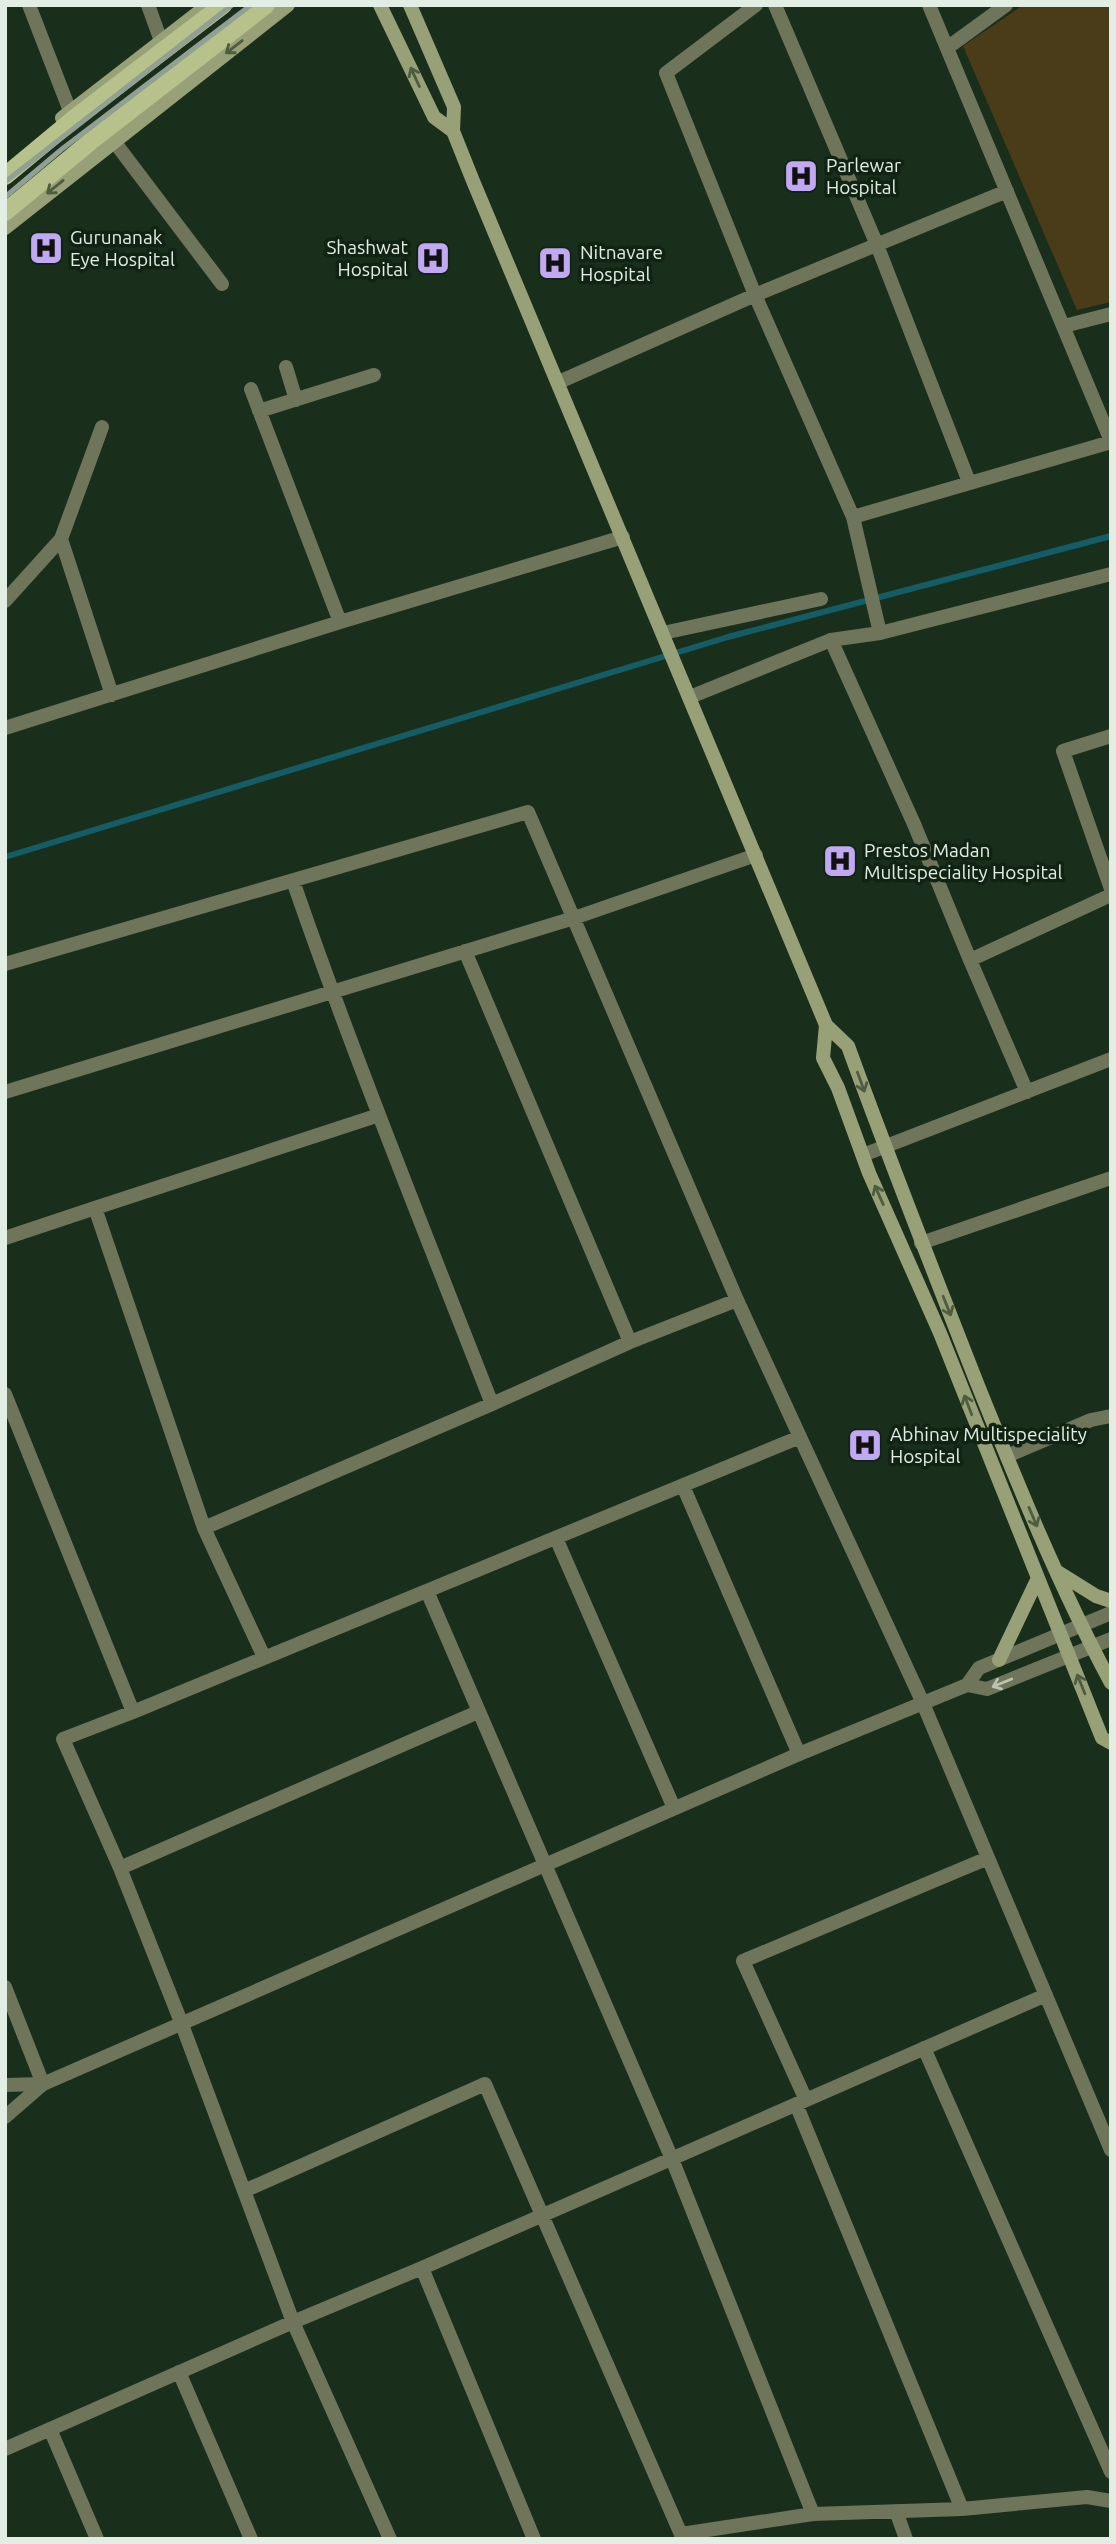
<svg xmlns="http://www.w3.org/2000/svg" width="1116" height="2544" font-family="Ubuntu,sans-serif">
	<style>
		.green { fill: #4a3c19 }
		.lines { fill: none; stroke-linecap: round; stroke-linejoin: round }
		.stream { stroke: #155d66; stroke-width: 6 }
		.minor { stroke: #6f755b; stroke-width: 14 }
		.tertiary { stroke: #6f755b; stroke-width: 14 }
		.secondary { stroke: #98a077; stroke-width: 14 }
		.primary { stroke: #b7c18c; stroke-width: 18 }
		.rail { stroke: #91a092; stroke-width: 5 }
		.oneway { stroke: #4e5c40 }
		.oneway2 { stroke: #bac4b3 }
		.labels { text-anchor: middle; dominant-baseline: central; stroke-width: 7; stroke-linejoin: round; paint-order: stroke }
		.poi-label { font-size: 19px; fill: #e2eee3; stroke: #112413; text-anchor: start }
	</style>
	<rect width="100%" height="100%" fill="#1a2e1c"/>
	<path class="green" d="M1023,5H1111V302L1077,310L963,46Z"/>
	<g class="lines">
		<path class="stream" d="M5,857L728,637L1111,536"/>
		<path class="minor" d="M29,5L70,111
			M148,5L161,41
			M756,5L666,73L755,295L853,517L880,633
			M775,5L877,245L969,482
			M929,5L1111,441
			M947,48L1006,5
			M113,140L222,284
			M1064,326L1111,314
			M286,367L296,400
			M559,382L755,295L1007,191
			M251,389L340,622
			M259,411L374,375
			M853,517L1111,442
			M61,539L112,695
			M5,601L61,539L102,427
			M663,633L821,599
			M831,640L914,824L970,960L1111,895
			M5,728L340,622L623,537
			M1111,736L1063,751L1111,889
			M293,881C354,1057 424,1230 492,1404L204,1528L95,1208L379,1115
			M465,951L630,1342L492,1404
			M970,960L1027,1092
			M5,964L528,812L737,1300L800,1437L133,1712L5,1394
			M5,1092L574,918L756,855
			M863,1155L1111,1059
			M5,1238L95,1208
			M921,1243L1111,1178
			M630,1342L737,1300
			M800,1437L922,1701L1111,2150
			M1007,1456L1091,1420L1111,1416
			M683,1486L799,1754
			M204,1528L264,1657
			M556,1538L674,1808
			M427,1591L672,2159L813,2514
			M133,1712L63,1739L120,1868L478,1712
			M924,2048L1111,2472
			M5,2085L43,2084
			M806,2100L743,1961L988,1858
			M796,2104L962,2509L1087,2497L1111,2501
			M244,2191L485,2084L683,2539
			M179,2372L251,2539
			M50,2429L97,2539
			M5,2449L293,2322L181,2022L120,1868
			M896,2511L906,2539
			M681,2534L813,2514L962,2509
			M390,2539L293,2322L422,2268
			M534,2539L422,2268L1046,1995"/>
		<path class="tertiary" d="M690,697L831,640L880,633L1111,574
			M967,1685L979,1668L1111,1613
			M5,1987L43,2084
			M5,2117L43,2084L799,1754L967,1685L987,1689L1111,1639"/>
		<path class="secondary" d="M380,5L434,117L453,131
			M410,5L454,107L453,131L473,181L826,1025L848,1046C889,1159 933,1271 977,1383C1018,1485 1059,1586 1111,1683
			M62,118L208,5
			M5,228L288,5
			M826,1025L823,1058L838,1088L869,1173L940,1333L1102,1738L1111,1743
			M1056,1571L1096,1596L1111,1601
			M999,1660L1038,1578"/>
		<path class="primary" d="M5,176L75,118L223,5
			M5,212L91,141L266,5"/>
		<path class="rail" d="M5,182L232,5
			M5,197L62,149L251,5"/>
	</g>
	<defs><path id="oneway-shaft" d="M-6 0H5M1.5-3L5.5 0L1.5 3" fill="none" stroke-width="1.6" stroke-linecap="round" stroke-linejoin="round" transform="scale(1.75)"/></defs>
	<g class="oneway">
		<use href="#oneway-shaft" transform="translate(234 47) rotate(142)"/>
		<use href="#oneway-shaft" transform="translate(415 77) rotate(-115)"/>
		<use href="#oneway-shaft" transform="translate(55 187) rotate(141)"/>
		<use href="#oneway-shaft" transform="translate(861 1082) rotate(70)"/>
		<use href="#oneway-shaft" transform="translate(879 1195) rotate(-114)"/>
		<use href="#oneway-shaft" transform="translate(947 1306) rotate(68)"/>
		<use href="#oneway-shaft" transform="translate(968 1405) rotate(-111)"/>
		<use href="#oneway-shaft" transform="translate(1033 1517) rotate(67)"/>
		<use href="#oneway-shaft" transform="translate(1081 1684) rotate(-112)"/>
	</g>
	<use class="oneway2" href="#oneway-shaft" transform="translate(1002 1683) rotate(158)"/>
	<defs>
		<g id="hospital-square" transform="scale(1.75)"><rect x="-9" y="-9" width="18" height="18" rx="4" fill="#c1a8f3" stroke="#112413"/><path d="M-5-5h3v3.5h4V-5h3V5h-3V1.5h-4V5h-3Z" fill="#111"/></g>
	</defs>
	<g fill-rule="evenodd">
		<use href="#hospital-square" x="801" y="176"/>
		<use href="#hospital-square" x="46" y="248"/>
		<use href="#hospital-square" x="433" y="258"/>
		<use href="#hospital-square" x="555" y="263"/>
		<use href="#hospital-square" x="840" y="861"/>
		<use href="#hospital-square" x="865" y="1445"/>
	</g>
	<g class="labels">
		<g class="poi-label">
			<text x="826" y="165">Parlewar<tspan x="826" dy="22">Hospital</tspan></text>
			<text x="70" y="237">Gurunanak<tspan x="70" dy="22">Eye Hospital</tspan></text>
			<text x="408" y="247" text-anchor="end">Shashwat<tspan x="408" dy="22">Hospital</tspan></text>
			<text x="580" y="252">Nitnavare<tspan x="580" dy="22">Hospital</tspan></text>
			<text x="864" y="850">Prestos Madan<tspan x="864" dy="22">Multispeciality Hospital</tspan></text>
			<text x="890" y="1434">Abhinav Multispeciality<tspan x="890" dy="22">Hospital</tspan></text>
		</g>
	</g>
	<rect width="1116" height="2544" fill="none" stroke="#e2eee3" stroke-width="14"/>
</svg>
